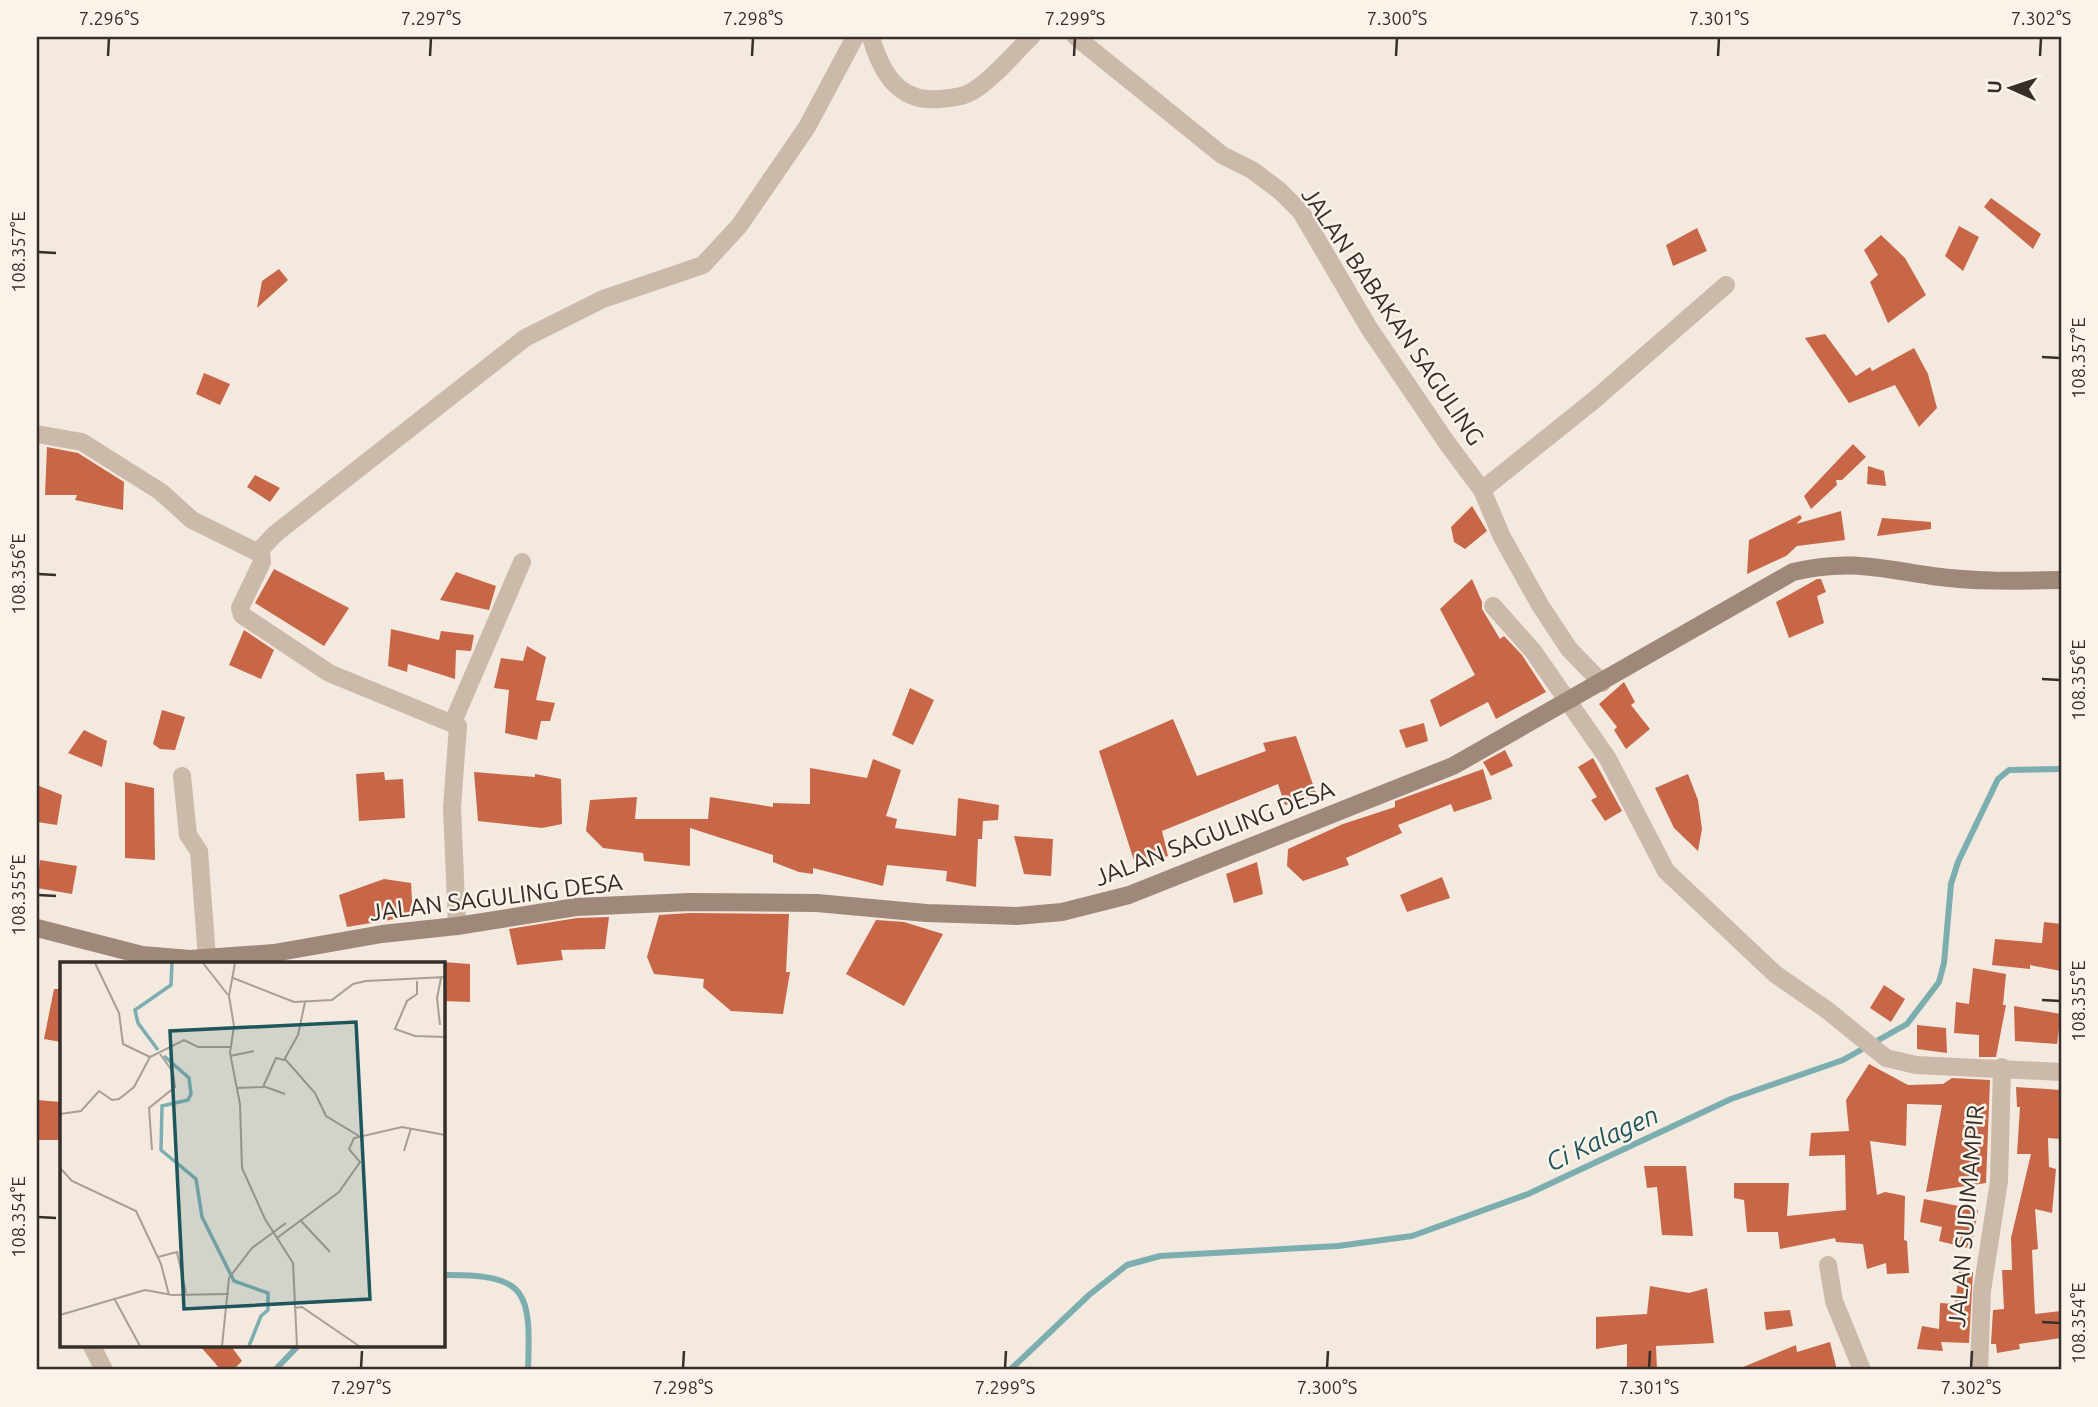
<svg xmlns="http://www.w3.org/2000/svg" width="2098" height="1407" font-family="Ubuntu,sans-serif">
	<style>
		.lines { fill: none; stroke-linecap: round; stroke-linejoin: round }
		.stream { stroke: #7caeb0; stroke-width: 6 }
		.building { fill: #c76748 }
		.street { stroke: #cbb9a9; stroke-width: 18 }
		.secondary { stroke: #9f887a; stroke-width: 18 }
		.ticks { fill: none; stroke: #382e29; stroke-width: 2.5 }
		.labels { text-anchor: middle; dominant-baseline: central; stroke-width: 5; stroke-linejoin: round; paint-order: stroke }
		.street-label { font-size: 24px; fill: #382e29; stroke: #faf3ea }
		.water-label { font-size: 26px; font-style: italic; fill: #1e565b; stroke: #faf3ea }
		.inset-river { fill: none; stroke: #7caeb0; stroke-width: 3.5 }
		.inset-road { fill: none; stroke: #a89e96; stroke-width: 2 }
		.view { fill: #1e565b; fill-opacity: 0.15; stroke: #1e565b; stroke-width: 3.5 }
		.inset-edge { fill: none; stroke: #382e29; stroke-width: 3.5 }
		.neatline { fill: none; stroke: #382e29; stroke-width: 2.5 }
		.ticks-label { font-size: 18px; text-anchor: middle; fill: #382e29 }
	</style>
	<rect width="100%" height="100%" fill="#f3e9de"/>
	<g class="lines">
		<path class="stream" d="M443,1275C528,1274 531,1291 528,1370
			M275,1370L298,1346
			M1010,1370L1089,1295L1127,1265L1160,1256L1338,1246L1412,1236L1528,1194L1731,1099L1843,1060L1907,1024L1939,982L1944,963L1951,884L1958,862L1998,779L2009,770L2061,769"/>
	</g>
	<path class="building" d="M1991,198L2041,234L2033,249L1984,207Z
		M1959,226L1979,237L1963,271L1945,256Z
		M1697,228L1707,251L1673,266L1666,245Z
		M1881,235L1905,258L1926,295L1888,323L1870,282L1878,275L1864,250Z
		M279,269L288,280L257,308L262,281Z
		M1825,334L1856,376L1870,367L1872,371L1914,348L1928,374L1937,408L1919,427L1895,385L1849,403L1805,338Z
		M204,373L230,384L220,405L196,394Z
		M1853,444L1866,457L1842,480H1836L1837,485L1811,509L1804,496Z
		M47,447L78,453L124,482L123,510L75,500L77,495H45Z
		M1868,466L1884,471L1886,486L1867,484Z
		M255,475L280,488L270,502L247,487Z
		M1472,506L1487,531L1465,549L1454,542L1451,527Z
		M1841,511L1845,540L1797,546L1786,556L1747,574L1749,540L1800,515L1802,518L1796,524Z
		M1882,518L1931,522V529L1877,536Z
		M274,569L349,608L324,646L255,603Z
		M456,572L496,586L489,610L440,600Z
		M1472,579L1482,602V609L1500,639L1504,636L1522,655L1546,692L1496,719L1488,702L1440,727L1430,700L1475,675L1440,609Z
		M1817,579H1821L1826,592L1817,596L1824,623L1789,638L1776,602Z
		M391,629L439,640L441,631L474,635L471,651L456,650L455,679L408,664L407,672L388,666Z
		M244,630L274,650L261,679L229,665Z
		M527,646L546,657L536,700L555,703L550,721H541L537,740L505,733L509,690L494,688L501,658L523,661Z
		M1624,682L1635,702L1631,705L1650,729L1626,749L1614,730L1617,727L1599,704Z
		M910,688L934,700L913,745L892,735Z
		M162,710L185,717L175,750L160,749L153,744Z
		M1173,719L1197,776L1266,751L1263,743L1296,736L1317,796L1285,805L1278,784L1162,831L1168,856L1136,867L1099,751Z
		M1424,723L1428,741L1406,748L1399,730Z
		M84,730L107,741L102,767L68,753Z
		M1505,750L1513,766L1491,776L1483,762Z
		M1593,758L1622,811L1605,821L1591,800L1597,797L1578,767Z
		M873,759L901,770L886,816L897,819L895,828L956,836L958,798L999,805L998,820L983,821L982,839H978L976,887L946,881L947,871L887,865L883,886L813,868V874L799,872L773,862V855L690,828V866L644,861L643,853L603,848L586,831L590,800L637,797L635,819H708L710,797L773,807V803L810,804V768L867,778Z
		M1483,769L1492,799L1454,812L1451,804L1398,825L1402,833L1346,858L1349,865L1303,881L1287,866L1288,849L1343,824L1395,807V801Z
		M384,772L385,780L403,779L405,818L359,821L356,774Z
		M474,772L535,777V774L561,779L562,824L542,828L478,821Z
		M1688,774L1698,800L1702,829L1698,851L1674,828L1655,788Z
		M125,782L154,788L155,860L125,858Z
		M37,785L62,795L57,825L37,822Z
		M1014,836L1053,839L1051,876L1024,874Z
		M40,860L77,866L72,894L37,888Z
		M1257,862L1263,894L1234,903L1226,874Z
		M1442,877L1450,898L1407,912L1400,895Z
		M384,879L411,883L413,916L347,927L339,895Z
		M690,913L789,914L786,972H790L783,1014L731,1011L703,987L704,979L654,974L647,957L659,915Z
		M609,917L605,949L561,950L563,960L517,965L509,929L577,918Z
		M876,920L904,922L943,934L904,1006L846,974Z
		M2044,922L2061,924V971L2030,965V969L1992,965L1995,939L2042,943Z
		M443,962L470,964V1002L443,1001Z
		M1973,968L2006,974L2003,1005H2006L1996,1057H1979V1035L1954,1033L1956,1002L1969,1004Z
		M1884,985L1905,999L1891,1022L1870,1008Z
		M54,989H61V1042L44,1039Z
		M2014,1006L2061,1014L2057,1044L2015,1041Z
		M1917,1025L1946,1028L1947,1053L1917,1049Z
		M1869,1064L1908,1085L1943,1084L1952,1078L1990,1080L1986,1183L1926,1192L1942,1105L1907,1104L1906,1146L1870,1141L1877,1195L1885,1192L1905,1196L1904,1240L1907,1241L1909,1273L1887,1274L1886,1263L1867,1269L1863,1244L1836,1242L1835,1238L1780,1249L1778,1232H1747L1744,1200L1734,1198V1183H1789L1787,1216L1846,1210L1845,1155L1809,1156L1811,1133L1849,1131L1846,1100Z
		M2016,1087L2061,1090V1139L2048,1138L2049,1167L2056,1169L2052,1213L2035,1209L2038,1249L2032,1250L2035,1314L2061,1311V1338L2019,1344L2020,1349L1997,1353L1996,1344H1991L1993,1310L2004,1309L2002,1270H2012L2011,1238L2031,1154H2017L2020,1107H2017Z
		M37,1100L61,1102L59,1140H37Z
		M1644,1166H1686L1693,1236L1662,1235L1657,1187L1647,1188Z
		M1924,1199L1978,1210L1971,1249L1939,1241L1942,1227L1920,1222Z
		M1959,1271L1973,1272L1969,1343L1941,1342L1943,1351L1917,1349L1922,1326L1939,1329L1940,1303L1955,1304Z
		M1650,1286L1689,1293L1707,1288L1714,1343L1656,1346L1657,1370H1627V1344L1596,1349V1317L1647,1314Z
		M1790,1310L1793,1326L1766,1330L1764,1312Z
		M1830,1342L1837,1370H1736L1796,1345L1797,1352Z
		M200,1346H231L242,1361L233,1370H221Z"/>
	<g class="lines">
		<path class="street" d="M871,37C881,72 898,103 940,99C952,98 965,97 976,89C996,76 1014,53 1031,37
			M1076,37L1222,155L1252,170L1280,191L1301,212L1369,328L1447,443L1482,490L1502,537L1540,605L1569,649L1602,683
			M37,434L82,442L161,492L192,520L261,554L262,562L240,608L242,615L329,673L458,726L452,808L457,926
			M1482,490L1593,401L1726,285
			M258,552L275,534L525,338L603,299L703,265L739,226L807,127L855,37
			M1493,606L1533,651L1608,759L1666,871L1775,974L1827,1010L1886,1058L1916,1065L2061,1072
			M453,722L522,562
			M182,776L188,835L199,851L207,958
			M1828,1265L1834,1301L1862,1370
			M92,1346L104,1370
			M1979,1370L1982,1291L1999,1181L2002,1067"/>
		<path class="secondary" d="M37,928L142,955L190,959L274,953L382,934L457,926L576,907L690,902L817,903L926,913L1017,916L1062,912L1129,895L1453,766L1793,572C1848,559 1878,568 1932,576C1975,582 2018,581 2061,580"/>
	</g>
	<path class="ticks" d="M108,56L109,38M430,56L431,38M752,56L753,38M1074,56L1075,38M1396,56L1397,38M1718,56L1719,38M2040,56L2041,38M38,252L56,253M2042,357L2060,358M38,574L56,575M2042,679L2060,680M38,895L56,896M2042,1000L2060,1001M38,1217L56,1218M2042,1322L2060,1323M361,1368L362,1351M683,1368L684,1351M1005,1368L1006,1351M1327,1368L1328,1351M1649,1368L1650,1351M1971,1368L1972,1351"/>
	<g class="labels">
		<g class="street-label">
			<text transform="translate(1393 316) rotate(56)">JALAN BABAKAN SAGULING</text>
			<text transform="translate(1214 833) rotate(-21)">JALAN SAGULING DESA</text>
			<text transform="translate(496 897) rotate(-7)">JALAN SAGULING DESA</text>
			<text transform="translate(1966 1216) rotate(-85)">JALAN SUDIMAMPIR</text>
		</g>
		<g class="water-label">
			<text transform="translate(1602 1138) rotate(-25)">Ci Kalagen</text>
		</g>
	</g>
	<g transform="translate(60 962)">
		<rect width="385" height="385" fill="#f3e9de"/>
		<path class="inset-river" d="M98,88L78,61L75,48L111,23L112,1M104,94L129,116L131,132L128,138L102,144L101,188L136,217L142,255L174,319L208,331V348L201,354L189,384"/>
		<path class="inset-road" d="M35,1L59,51L63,82L90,95M143,1L168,33M175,1L169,34L174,64L170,91L180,142L182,206L205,257L233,301L237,384M173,16L234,40L272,38L293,22L306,19L385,15M357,19V32L347,39L335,67L355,74L385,75M380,63L377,36L381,16M170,94L194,89M225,97L255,131L266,154L299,174M203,124L225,132M176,126L203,125L216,96L224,98L238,73L245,40M0,152L21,149L39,129L52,138L59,137L74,125L90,95L124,78L138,85H170M92,188L89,146L115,125L113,110L100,92M344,189L351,166M0,206L12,219L76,249L101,302L109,333M241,259L270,290M217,276L279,230L300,200L289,187L294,176L342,165L385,173M98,295L117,290L126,331M55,338L80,384M234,346L242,345L299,384M0,353L85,328L112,333L169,332M162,384L169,316L192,286L226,261"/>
		<path class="view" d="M296,60L310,337L124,347L110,69Z"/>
		<rect width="385" height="385" class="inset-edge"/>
	</g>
	<rect width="2098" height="1407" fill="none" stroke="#faf3ea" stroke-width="77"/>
	<g transform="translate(2011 88) rotate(273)" stroke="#faf3ea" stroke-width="5" paint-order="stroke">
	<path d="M0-5L12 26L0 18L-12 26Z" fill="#382e29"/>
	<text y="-10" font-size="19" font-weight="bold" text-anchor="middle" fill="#382e29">U</text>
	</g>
	<rect x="38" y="38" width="2022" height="1330" class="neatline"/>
	<g class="ticks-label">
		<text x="109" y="25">7.296°S</text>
		<text x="431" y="25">7.297°S</text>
		<text x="753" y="25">7.298°S</text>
		<text x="1075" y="25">7.299°S</text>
		<text x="1397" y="25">7.300°S</text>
		<text x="1719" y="25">7.301°S</text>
		<text x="2041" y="25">7.302°S</text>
		<text transform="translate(19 252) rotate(-90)" y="6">108.357°E</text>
		<text transform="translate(2079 358) rotate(-90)" y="6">108.357°E</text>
		<text transform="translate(19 574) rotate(-90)" y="6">108.356°E</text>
		<text transform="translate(2079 680) rotate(-90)" y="6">108.356°E</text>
		<text transform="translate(19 895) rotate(-90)" y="6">108.355°E</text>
		<text transform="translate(2079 1001) rotate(-90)" y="6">108.355°E</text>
		<text transform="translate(19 1217) rotate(-90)" y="6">108.354°E</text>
		<text transform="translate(2079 1323) rotate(-90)" y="6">108.354°E</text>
		<text x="361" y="1394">7.297°S</text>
		<text x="683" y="1394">7.298°S</text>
		<text x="1005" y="1394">7.299°S</text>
		<text x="1327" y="1394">7.300°S</text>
		<text x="1649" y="1394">7.301°S</text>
		<text x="1971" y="1394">7.302°S</text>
	</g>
</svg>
